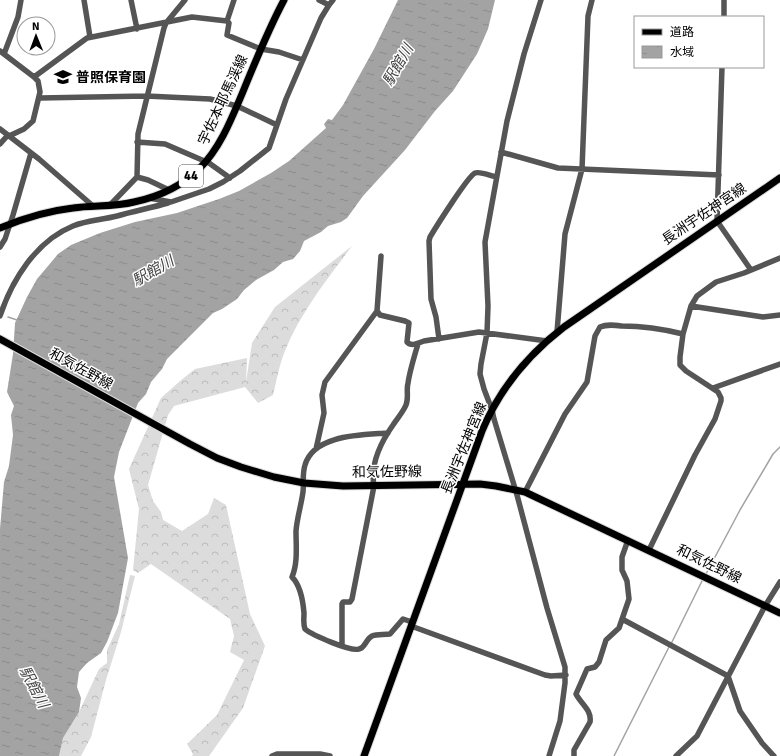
<svg xmlns="http://www.w3.org/2000/svg" width="780" height="756" font-family="Signika,'Noto Sans JP',sans-serif">
	<style>
		.forest { fill: url(#forest-crowns) }
		.water { fill: url(#water-ripples) }
		.lines { fill: none; stroke-linecap: round; stroke-linejoin: round }
		.stream { stroke: #a3a3a3; stroke-width: 1.5 }
		.major-casing { stroke: #dbdbdb; stroke-width: 9 }
		.minor { stroke: #555; stroke-width: 5.5 }
		.major { stroke: #000; stroke-width: 7 }
		.labels { text-anchor: middle; dominant-baseline: central; stroke-width: 3; stroke-linejoin: round; paint-order: stroke }
		.shield { fill: #fff; stroke: #4c4c4c; stroke-width: 1 }
		.shield-label { font-size: 13px; font-weight: bold; fill: #000 }
		.poi-label { font-size: 14px; font-weight: bold; fill: #000; stroke: #fff; text-anchor: start }
		.street-label { font-size: 14px; fill: #000; stroke: #fff }
		.water-label { font-size: 15px; font-style: italic; fill: #444; stroke: #fff }
	</style>
	<defs>
		<pattern id="forest-crowns" width="20" height="18" patternUnits="userSpaceOnUse"><rect width="20" height="18" fill="#dcdcdc"/><path d="M2 6a3 3 0 1 1 6 0M12 15a3 3 0 1 1 6 0" fill="none" stroke="#bbb"/></pattern>
		<pattern id="water-ripples" width="26" height="14" patternUnits="userSpaceOnUse"><rect width="26" height="14" fill="#a3a3a3"/><path d="M2 4q2-2 4 0t4 0M15 11q2-2 4 0t4 0" fill="none" stroke="#8b8b8b"/></pattern>
	</defs>
	<rect width="100%" height="100%" fill="#fff"/>
	<path class="forest" d="M352,246C325,282 297,317 282,359C278,371 276,383 273,395L258,403L245,387L174,406L168,415L148,485L153,501L161,512L163,520L182,531L208,514L214,498L226,505L250,614L265,646L243,708L209,756H192L193,754L187,744L217,715L244,660L230,652L234,636L230,619L151,564L138,573L133,570L139,509L129,469L161,398L180,381L195,369L247,358L246,382L252,343L275,307Z
		M130,575L135,576L121,632L106,680L91,737L81,756H59L63,738L79,712L99,669L107,663V650L119,624Z"/>
	<path class="water" d="M398,0H495L488,29L477,54L453,91L435,111L405,150L363,196L347,218L341,222L328,226L321,232L304,241L300,251L293,259L283,262L274,270L256,280L244,290L237,299L222,309L213,313L167,359L162,369L151,382L146,394L138,403L119,452L114,477L128,558L118,613L107,642L101,653L87,663L79,672L77,687L81,698L79,712L63,738L59,756H0V529L4,482L9,466L13,435L11,415L14,406L7,392L13,354L15,323L27,297L37,279L48,266L58,254L71,245L100,233L135,222L177,213L219,199L239,191L271,173L289,161L326,128L324,124L328,119L332,120L343,105L374,49Z"/>
	<g class="lines">
		<path class="stream" d="M8,317L17,320
			M706,574L740,510L773,454L780,447
			M671,644L703,579
			M614,756L669,647"/>
		<g class="major-casing">
			<path id="major" d="M0,228C24,218 47,211 73,208C93,205 114,207 134,202C158,197 182,186 200,168C220,148 231,120 242,94C255,62 268,30 284,0
				M0,339L190,444L217,458L241,467L274,477L304,483L343,486L480,484L496,486L525,492L780,613
				M364,756L482,431C499,390 529,354 564,327L780,178"/>
		</g>
		<path class="minor" d="M84,0L90,37
			M131,0L137,29
			M319,0L329,5
			M541,0L524,54L507,121L485,242L488,306L487,333L481,364L480,374L484,389L492,410L494,419L517,495L547,608L565,667V683L560,721L549,756
			M724,17V0
			M227,21L234,0
			M0,51L34,77L38,81L40,92L33,121L24,129L9,136
			M4,54L18,17L21,0
			M722,67L717,221L751,270
			M34,77L87,38L192,17L227,21L229,23L227,35L261,49L279,52L303,60
			M40,98L146,96L210,99L237,106L277,125
			M0,129L39,159L93,206
			M137,142L165,144L209,163L230,178
			M0,144L8,135
			M501,152L558,168L719,175
			M137,177L148,180L169,190
			M149,198L171,202L209,189L223,182L240,171L269,148L286,99L321,18L329,5L333,0
			M110,205L137,177L138,134L164,28L166,23L185,0
			M0,247L5,239L13,215L31,153
			M381,256L377,311L380,315L405,321L409,323L407,342C412,347 418,343 424,341L479,332L547,341
			M691,306L763,317L780,315
			M0,316C12,280 36,241 73,226C87,220 102,220 117,216C134,211 151,208 168,203
			M557,332L565,234L582,169L588,16L592,0
			M439,339L436,317L431,299L429,241L430,237C436,227 468,176 475,173C480,171 491,176 496,177
			M713,388L780,364
			M388,433C363,435 314,434 305,465C302,474 304,484 303,492C301,506 297,518 296,531C296,546 298,563 292,577C300,585 303,601 304,613C304,619 303,624 305,629C312,635 351,652 359,649C365,648 366,639 372,636C377,634 384,635 390,634L403,619L412,622
			M316,449L324,413L322,395L325,382L377,311
			M525,492L565,414L587,382L595,336L600,327C607,324 614,325 622,326C643,326 663,329 683,334
			M649,550L695,455L715,419L721,401V398L718,392L686,371L680,365V357L683,334L691,306L697,296L716,282L744,273L780,258
			M622,619L728,676L740,711L762,743L774,756
			M411,626L545,675L551,676L566,675
			M342,646V604L343,602H350L352,599L374,486C370,464 381,442 393,425C397,419 403,412 406,405C409,398 406,390 408,383C410,370 414,357 418,344
			M272,756L277,754H320L330,756
			M574,756V750L590,722C592,710 581,704 576,694L587,669L595,667L599,662L606,640L619,628L629,599L627,581L622,570V557L628,540
			M676,756L697,736L765,606L780,582"/>
		<use href="#major" class="major"/>
	</g>
	<defs>
		<g id="school-bare" transform="scale(1.38)"><path d="M0-5L7-2L0 1L-7-2ZM-4 1L0 2.5L4 1V4Q0 6-4 4Z" fill="#000" stroke="#fff" stroke-width="2.5" paint-order="stroke"/></g>
	</defs>
	<g fill-rule="evenodd">
		<use href="#school-bare" x="63" y="77"/>
	</g>
	<g class="labels">
		<rect class="shield" x="179" y="165" width="24" height="22" rx="3"/>
		<g class="shield-label">
			<text x="191" y="176">44</text>
		</g>
		<g class="poi-label">
			<text x="76" y="77">普照保育園</text>
		</g>
		<g class="street-label">
			<text transform="translate(223 100) rotate(-65)">宇佐本耶馬渓線</text>
			<text transform="translate(704 214) rotate(-34)">長洲宇佐神宮線</text>
			<text transform="translate(81 369) rotate(29)">和気佐野線</text>
			<text transform="translate(464 448) rotate(-68)">長洲宇佐神宮線</text>
			<text transform="translate(387 472) rotate(-1)">和気佐野線</text>
			<text transform="translate(709 564) rotate(26)">和気佐野線</text>
		</g>
		<g class="water-label">
			<text transform="translate(398 65) rotate(-60)">駅館川</text>
			<text transform="translate(153 271) rotate(-30)">駅館川</text>
			<text transform="translate(34 687) rotate(62)">駅館川</text>
		</g>
	</g>
	<rect x="634" y="16" width="130" height="52" fill="#ffffff" stroke="#999999"/>
	<rect x="642" y="29" width="20" height="6" fill="#000000" stroke="#999999"/>
	<text x="670" y="36" font-size="12" fill="#000000">道路</text>
	<rect x="642" y="46" width="20" height="12" fill="url(#water-ripples)" stroke="#999999"/>
	<text x="670" y="56" font-size="12" fill="#000000">水域</text>
	<g transform="translate(36 36) rotate(359)"><circle r="19" fill="#ffffff" stroke="#999999"/>
	<path d="M0-3L7 15L0 10L-7 15Z" fill="#000000"/>
	<text y="-6" font-size="11" font-weight="bold" text-anchor="middle" fill="#000000">N</text>
	</g>
</svg>
